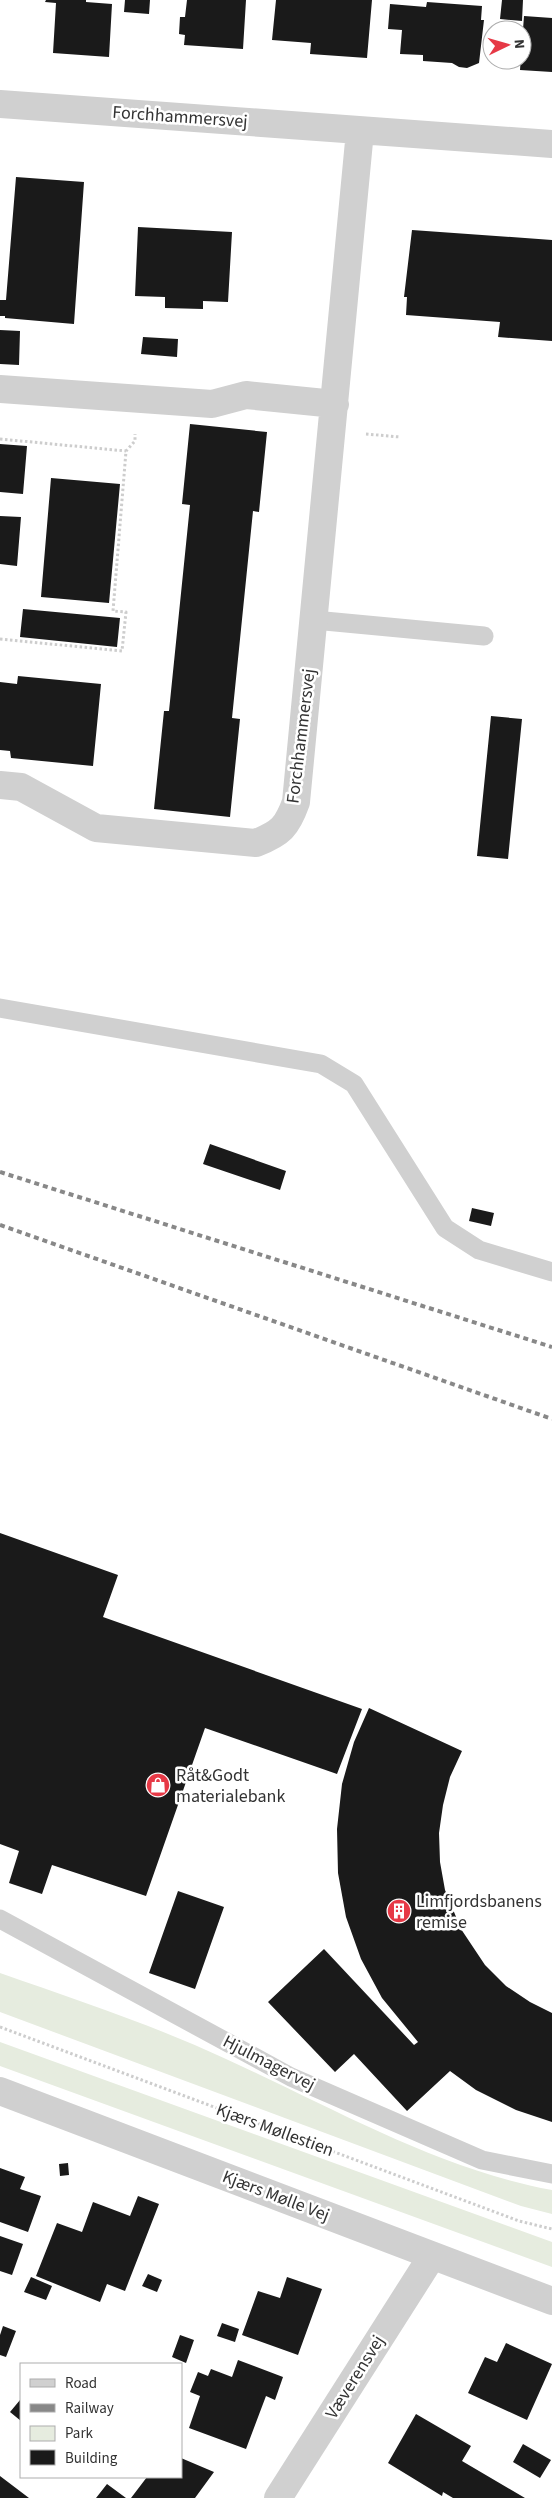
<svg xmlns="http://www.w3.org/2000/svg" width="552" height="2498" font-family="'Source Sans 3',sans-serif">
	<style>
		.green { fill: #e6ecdf }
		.building { fill: #1a1a1a }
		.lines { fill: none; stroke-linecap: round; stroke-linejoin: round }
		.path { stroke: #cdcdcd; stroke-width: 3; stroke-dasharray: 2.5 2.5; stroke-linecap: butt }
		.service { stroke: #d0d0d0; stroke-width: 19 }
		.minor { stroke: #d0d0d0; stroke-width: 28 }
		.rail { stroke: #888; stroke-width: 4; stroke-dasharray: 5 4; stroke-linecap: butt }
		.labels { text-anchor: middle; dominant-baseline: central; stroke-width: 5; stroke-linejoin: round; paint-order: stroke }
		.street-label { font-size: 18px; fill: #333; stroke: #fff }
		.poi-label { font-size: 18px; fill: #333; stroke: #fff; text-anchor: start }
	</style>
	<rect width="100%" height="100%" fill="#fff"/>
	<path class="green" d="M0,1973C77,2000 153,2025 226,2059C332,2107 437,2169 552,2190V2214L521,2206L0,2012Z
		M0,2042L552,2242V2267L0,2066Z"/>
	<path class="building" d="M46,0H86V2L112,4L109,57L53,53L56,3L45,2Z
		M125,0H150L149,14L124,12Z
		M187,0H246L243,49L184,45L185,35L179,34L180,17H185Z
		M276,0H372L367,58L310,54L311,43L272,40Z
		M502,0H523L522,21L500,19Z
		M427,2L482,6L481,20H484L479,63L467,68L459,67L452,63L423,61V55L400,54L402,30L388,29L390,4L426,7Z
		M524,16L552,18V72L520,70Z
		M16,177L84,182L74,324L5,318V316H0V300H6Z
		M138,227L232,232L228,302L203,301V309L165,308V297L135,296Z
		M412,230L552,240V341L498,337L500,322L406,315L407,297H404Z
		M0,330L20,331L19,365L0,364Z
		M143,337L178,339L177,357L141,354Z
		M190,424L267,432L259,512L253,511L232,718L240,719L230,817L154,809L164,711H169L190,505L182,504Z
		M0,444L27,446L23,494L0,492Z
		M51,478L120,484L109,603L41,597Z
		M0,516L21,517L17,566L0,564Z
		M23,609L120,618L117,647L20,637Z
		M18,676L101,684L93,766L11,758L10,751L0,750V682L17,684Z
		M491,716L522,719L508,859L477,856Z
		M210,1144L286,1171L280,1190L203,1164Z
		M472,1208L494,1213L491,1226L469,1221Z
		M0,1533L118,1575L103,1617L362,1709L337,1774L205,1728L146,1896L52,1865L42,1894L9,1883L19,1851L0,1844Z
		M369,1708L462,1751L450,1777L443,1805L439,1833L440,1862L445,1890L461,1929L485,1965L506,1986L530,2002L552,2013V2122L516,2110L476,2090L450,2071L407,2111L354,2054L335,2072L268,2002L324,1949L414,2045L418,2042L382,1998L361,1959L346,1917L338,1873L337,1829L342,1784L354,1742Z
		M178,1891L224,1907L195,1989L149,1973Z
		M68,2163L69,2175L60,2176L59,2164Z
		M0,2168L25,2177L20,2189L41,2196L28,2232L0,2222Z
		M138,2196L159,2204L125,2291L107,2284L100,2302L36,2276L57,2223L82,2232L93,2202L130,2216Z
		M0,2236L23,2244L12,2275L0,2271Z
		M148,2274L162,2280L157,2292L142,2286Z
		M31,2277L52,2286L46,2300L24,2292Z
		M287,2277L322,2289L298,2355L242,2335L258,2291L280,2298Z
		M222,2323L239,2329L235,2342L217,2336Z
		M3,2326L16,2331L6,2357L0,2355V2335Z
		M180,2335L194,2340L186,2363L172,2357Z
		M506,2343L552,2364L527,2420L468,2393L485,2357L497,2362Z
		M238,2360L283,2377L275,2400L266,2396L246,2449L189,2428L200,2396L190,2392L198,2372L208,2376L211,2369L232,2377Z
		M20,2400L21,2401V2421L10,2412Z
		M416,2414L471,2446L462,2461L525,2498H453L443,2492L442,2496L388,2463Z
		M523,2444L551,2460L540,2478L513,2462Z
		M181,2458L214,2472L195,2498H131L147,2477H181Z
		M0,2476L29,2498H0Z
		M107,2484L126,2498H96Z"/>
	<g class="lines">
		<path class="path" d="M366,434L400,437
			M0,439L126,451
			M0,639L122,651L126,612L113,611L126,451L135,441V434
			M0,2027L519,2221L552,2229"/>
		<path class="service" d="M314,620L484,636
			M0,1008L321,1064L354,1084L445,1228L479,1250L552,1272
			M0,1919L291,2077L482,2160L552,2174"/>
		<path class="minor" d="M0,104L552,144
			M0,389L212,404L246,395L335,404
			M0,785L21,787L96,828L256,843C281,833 287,827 296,802L360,131
			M0,2091L552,2301
			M278,2498L432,2256"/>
		<path class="rail" d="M0,1172L552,1347
			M0,1225L552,1419"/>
	</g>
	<defs>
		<g id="shop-disc" transform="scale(1.25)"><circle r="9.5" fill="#e63946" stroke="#fff"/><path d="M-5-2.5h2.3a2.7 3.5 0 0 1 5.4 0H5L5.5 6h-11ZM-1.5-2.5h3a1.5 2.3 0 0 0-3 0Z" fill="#fff"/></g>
		<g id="building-disc" transform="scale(1.25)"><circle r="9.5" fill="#e63946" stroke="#fff"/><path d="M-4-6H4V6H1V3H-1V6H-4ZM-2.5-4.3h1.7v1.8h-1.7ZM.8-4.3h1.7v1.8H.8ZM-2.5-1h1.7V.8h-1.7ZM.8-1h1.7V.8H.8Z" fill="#fff"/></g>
	</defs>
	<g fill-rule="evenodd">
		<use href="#shop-disc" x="158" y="1785"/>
		<use href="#building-disc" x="399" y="1911"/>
	</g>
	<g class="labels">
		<g class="street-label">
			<text transform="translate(180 117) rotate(4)">Forchhammersvej</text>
			<text transform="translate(301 736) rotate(-83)">Forchhammersvej</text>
			<text transform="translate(269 2063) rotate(27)">Hjulmagervej</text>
			<text transform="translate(275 2130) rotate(20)">Kjærs Møllestien</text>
			<text transform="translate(276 2196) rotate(21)">Kjærs Mølle Vej</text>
			<text transform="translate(355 2377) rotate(-58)">Væverensvej</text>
		</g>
		<g class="poi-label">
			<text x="176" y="1775">Råt&amp;Godt<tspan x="176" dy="21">materialebank</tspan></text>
			<text x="416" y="1901">Limfjordsbanens<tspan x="416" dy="21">remise</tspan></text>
		</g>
	</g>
	<rect x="20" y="2363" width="162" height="115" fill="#ffffff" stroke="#adadad"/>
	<rect x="30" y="2379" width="25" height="8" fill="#d0d0d0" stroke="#adadad"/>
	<text x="65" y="2388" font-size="15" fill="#333333">Road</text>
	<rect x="30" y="2404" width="25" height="8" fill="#888888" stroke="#adadad"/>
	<text x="65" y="2413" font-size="15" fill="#333333">Railway</text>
	<rect x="30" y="2426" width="25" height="15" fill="#e6ecdf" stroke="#adadad"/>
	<text x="65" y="2438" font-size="15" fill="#333333">Park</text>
	<rect x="30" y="2450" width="25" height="15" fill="#1a1a1a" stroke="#adadad"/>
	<text x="65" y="2463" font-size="15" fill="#333333">Building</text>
	<g transform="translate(507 45) rotate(85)"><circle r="24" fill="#ffffff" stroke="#adadad"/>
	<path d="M0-4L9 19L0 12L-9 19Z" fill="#e63946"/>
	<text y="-8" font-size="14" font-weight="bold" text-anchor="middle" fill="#333333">N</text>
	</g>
</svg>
